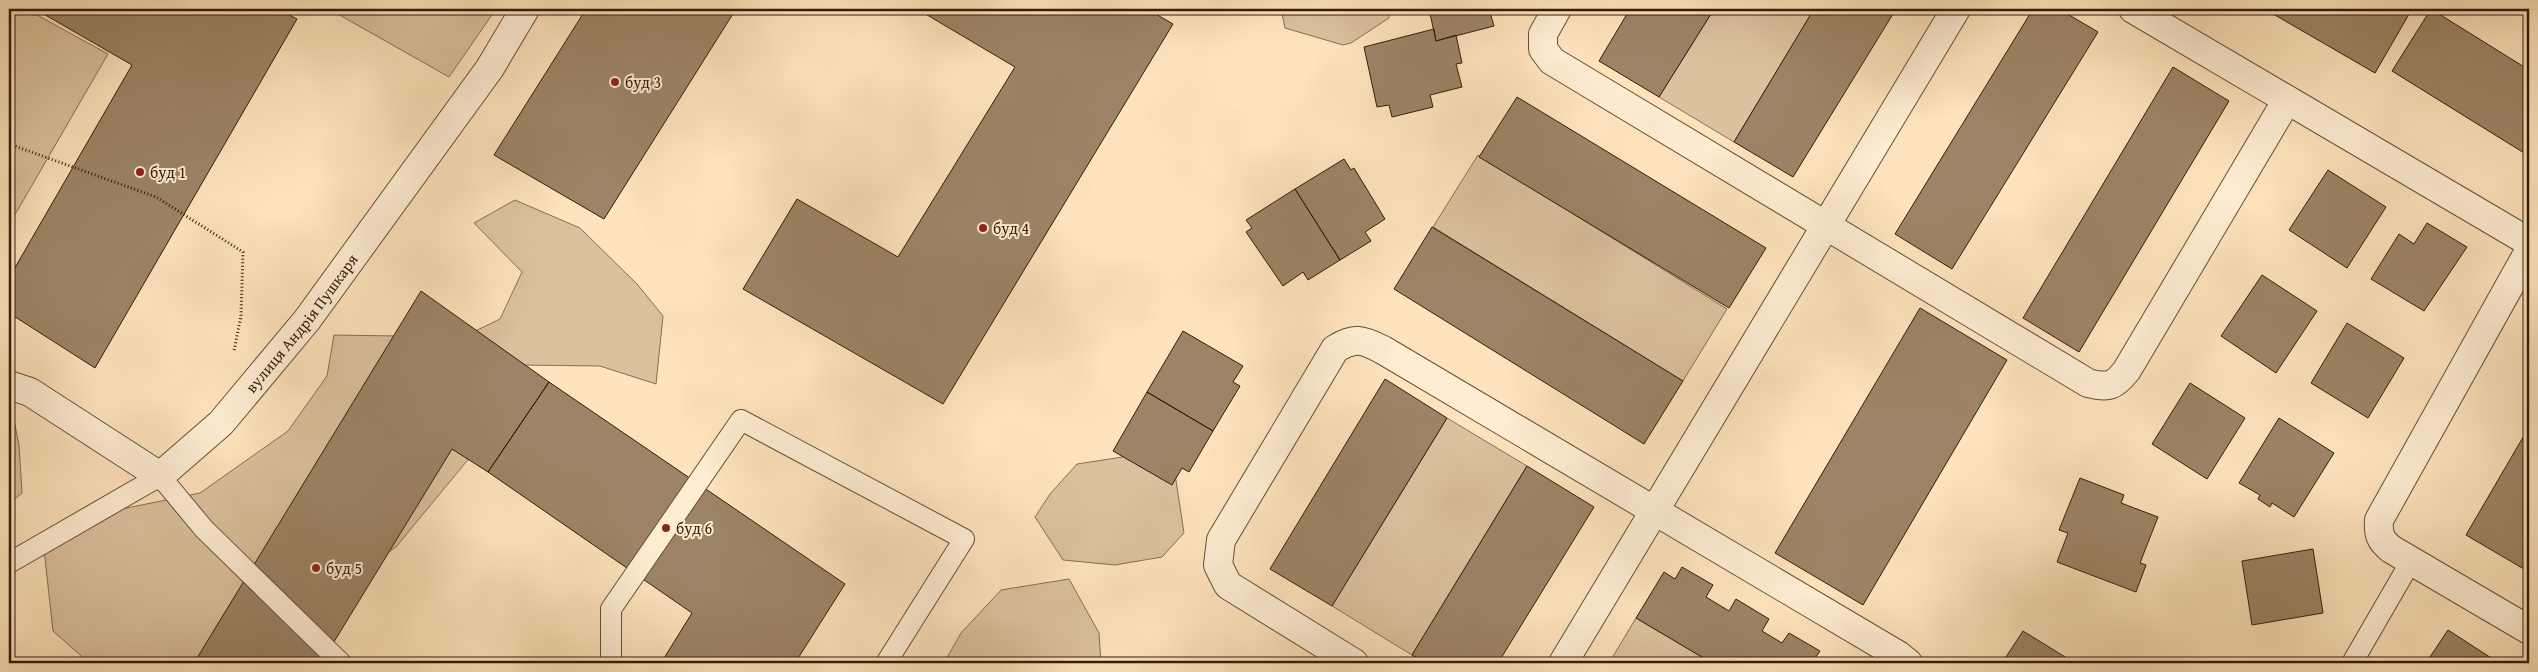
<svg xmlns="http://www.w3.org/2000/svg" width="2538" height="672" font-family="'Gentium Book Plus',serif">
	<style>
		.green { fill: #dbc19d; stroke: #876f52 }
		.building { fill: #9d8466; stroke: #331d08 }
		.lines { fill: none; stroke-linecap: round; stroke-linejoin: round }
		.service-casing { stroke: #664e35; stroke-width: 22 }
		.minor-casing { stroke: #664e35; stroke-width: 30 }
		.path { stroke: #331d08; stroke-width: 3; stroke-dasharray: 1 2.5; stroke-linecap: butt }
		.service { stroke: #feedd3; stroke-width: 20 }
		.minor { stroke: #feedd3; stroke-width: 28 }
		.poi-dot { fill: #8f2418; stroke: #feedd3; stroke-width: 2 }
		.labels { text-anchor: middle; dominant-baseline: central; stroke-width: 4; stroke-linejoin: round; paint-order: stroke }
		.poi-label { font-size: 16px; fill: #331d08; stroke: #feedd3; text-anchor: start }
		.street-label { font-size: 16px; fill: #331d08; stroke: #feedd3 }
	</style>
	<rect width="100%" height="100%" fill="#fee3bc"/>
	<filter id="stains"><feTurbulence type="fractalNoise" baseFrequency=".004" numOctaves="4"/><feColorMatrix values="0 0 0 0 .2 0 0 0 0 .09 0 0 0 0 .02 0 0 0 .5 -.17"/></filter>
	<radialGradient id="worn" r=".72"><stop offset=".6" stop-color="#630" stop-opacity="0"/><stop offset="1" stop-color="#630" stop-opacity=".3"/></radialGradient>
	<path class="green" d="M9,9H26L108,54L9,225Z
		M329,9H496L449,77Z
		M1281,9H1389V18L1351,43L1343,45L1285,28Z
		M1714,9H1814L1734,142L1659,97Z
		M1478,155L1727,309L1683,381L1433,227Z
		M515,200L580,228L637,284L663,316L656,384L600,366L521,365L499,422L396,547L342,585L307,663H89L53,631L44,549L112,511L200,493L288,431L327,376L334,335L463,337L500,319L522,272L474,223Z
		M9,395L19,445L22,493L9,504Z
		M1447,418L1527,466L1412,655L1332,606Z
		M1129,456L1175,474L1184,533L1162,557L1115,565L1063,560L1035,517L1050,494L1077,464Z
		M1069,579L1099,633L1101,663H944L961,633L1001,590Z
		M1636,618L1712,663H1609Z"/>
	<path class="building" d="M35,9H278L297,19L95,368L9,313V278L132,65Z
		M586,9H736L604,219L494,155Z
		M917,9H1147L1173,24L943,404L743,289L797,199L898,257L1015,67Z
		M1429,9H1489L1494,26L1436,41Z
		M1630,9H1714L1659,97L1599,61Z
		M1814,9H1896L1793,177L1734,142Z
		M2033,9H2059L2098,32L1952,269L1895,234Z
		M2270,9H2412L2375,73L2268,11Z
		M2431,9L2529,70V156L2392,71Z
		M1434,29L1436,41L1456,35L1462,63L1456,64L1462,87L1430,95L1433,107L1392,117L1389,105L1377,107L1364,47Z
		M2173,67L2229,101L2079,352L2023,318Z
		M1517,97L1766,248L1729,308L1479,157Z
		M1344,159L1351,170L1354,168L1385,219L1365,232L1371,241L1340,260L1295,189Z
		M2328,170L2386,207L2347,268L2289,230Z
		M1295,189L1340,260L1308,280L1303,272L1283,286L1246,232L1252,228L1246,220Z
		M2427,223L2467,247L2424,311L2371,279L2399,234L2414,244Z
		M1432,227L1683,381L1644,444L1394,289Z
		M2262,275L2317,311L2276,373L2221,336Z
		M421,291L549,382L488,472L452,449L321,663H194Z
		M1920,308L2007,360L1863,605L1775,553Z
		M2347,323L2404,358L2368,418L2311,383Z
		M1183,331L1243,366L1233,382L1240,386L1213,431L1147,392Z
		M1385,379L1447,418L1332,606L1270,569Z
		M549,382L845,584L795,663H661L692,613L488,472Z
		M2190,383L2245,418L2207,479L2152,444Z
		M1147,392L1213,431L1189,472L1182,468L1172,485L1113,451Z
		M2279,418L2334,453L2294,517L2272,503L2270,507L2258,499L2260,495L2239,483Z
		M2529,427V572L2466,535Z
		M1527,466L1594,507L1498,663H1426L1412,655Z
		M2080,478L2124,495L2121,503L2158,517L2140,563L2146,565L2136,592L2057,562L2068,533L2059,530Z
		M2313,549L2323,613L2252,625L2242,561Z
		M1682,567L1713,585L1706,597L1729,611L1736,599L1769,619L1762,631L1782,643L1789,633L1820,651L1813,661L1816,663H1712L1636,618L1664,572L1675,579Z
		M2448,630L2499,663H2426Z
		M2023,631L2075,663H2002Z
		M1265,657L1275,663H1261Z"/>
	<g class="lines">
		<g class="service-casing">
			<path id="service" d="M9,563L160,476L204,529L341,663
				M611,663V609L741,420L964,539L886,663
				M2352,663L2411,561"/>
		</g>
		<g class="minor-casing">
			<g id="minor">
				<path d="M1557,9L1543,34V49L1552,61L2088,383C2108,388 2114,387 2127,370L2287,100"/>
				<path d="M2133,9L2529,242"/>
				<path d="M2529,251L2379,520C2378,534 2380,540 2391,549L2529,630"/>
				<path id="s1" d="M9,385L30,392L160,476L221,423L307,320L490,68L525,9"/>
				<path d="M1354,663L1228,585L1218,565L1221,540L1335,349C1355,337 1362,339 1383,350L1898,655L1908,663"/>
				<path d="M1563,663L1956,9"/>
			</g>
		</g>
		<path class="path" d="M9,144L156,197L243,252L241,316L234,351"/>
		<use href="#service" class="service"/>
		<use href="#minor" class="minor"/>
	</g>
	<g class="poi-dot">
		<circle cx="615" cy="82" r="5"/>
		<circle cx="140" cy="172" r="5"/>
		<circle cx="983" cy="228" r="5"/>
		<circle cx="666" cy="528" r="5"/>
		<circle cx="316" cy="568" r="5"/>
	</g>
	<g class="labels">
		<g class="poi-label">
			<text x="625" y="82">буд 3</text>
			<text x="150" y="172">буд 1</text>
			<text x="993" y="228">буд 4</text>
			<text x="676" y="528">буд 6</text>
			<text x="326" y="568">буд 5</text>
		</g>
		<g class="street-label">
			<text stroke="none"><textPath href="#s1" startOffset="386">вулиця Андрія Пушкаря</textPath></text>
		</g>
	</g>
	<rect width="2538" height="672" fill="none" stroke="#fee3bc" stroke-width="30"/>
	<rect x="10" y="10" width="2518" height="652" fill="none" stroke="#331d08" stroke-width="2.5"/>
	<rect x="15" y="15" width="2508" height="642" fill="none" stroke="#331d08"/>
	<rect width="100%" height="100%" filter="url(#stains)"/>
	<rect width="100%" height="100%" fill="url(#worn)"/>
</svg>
